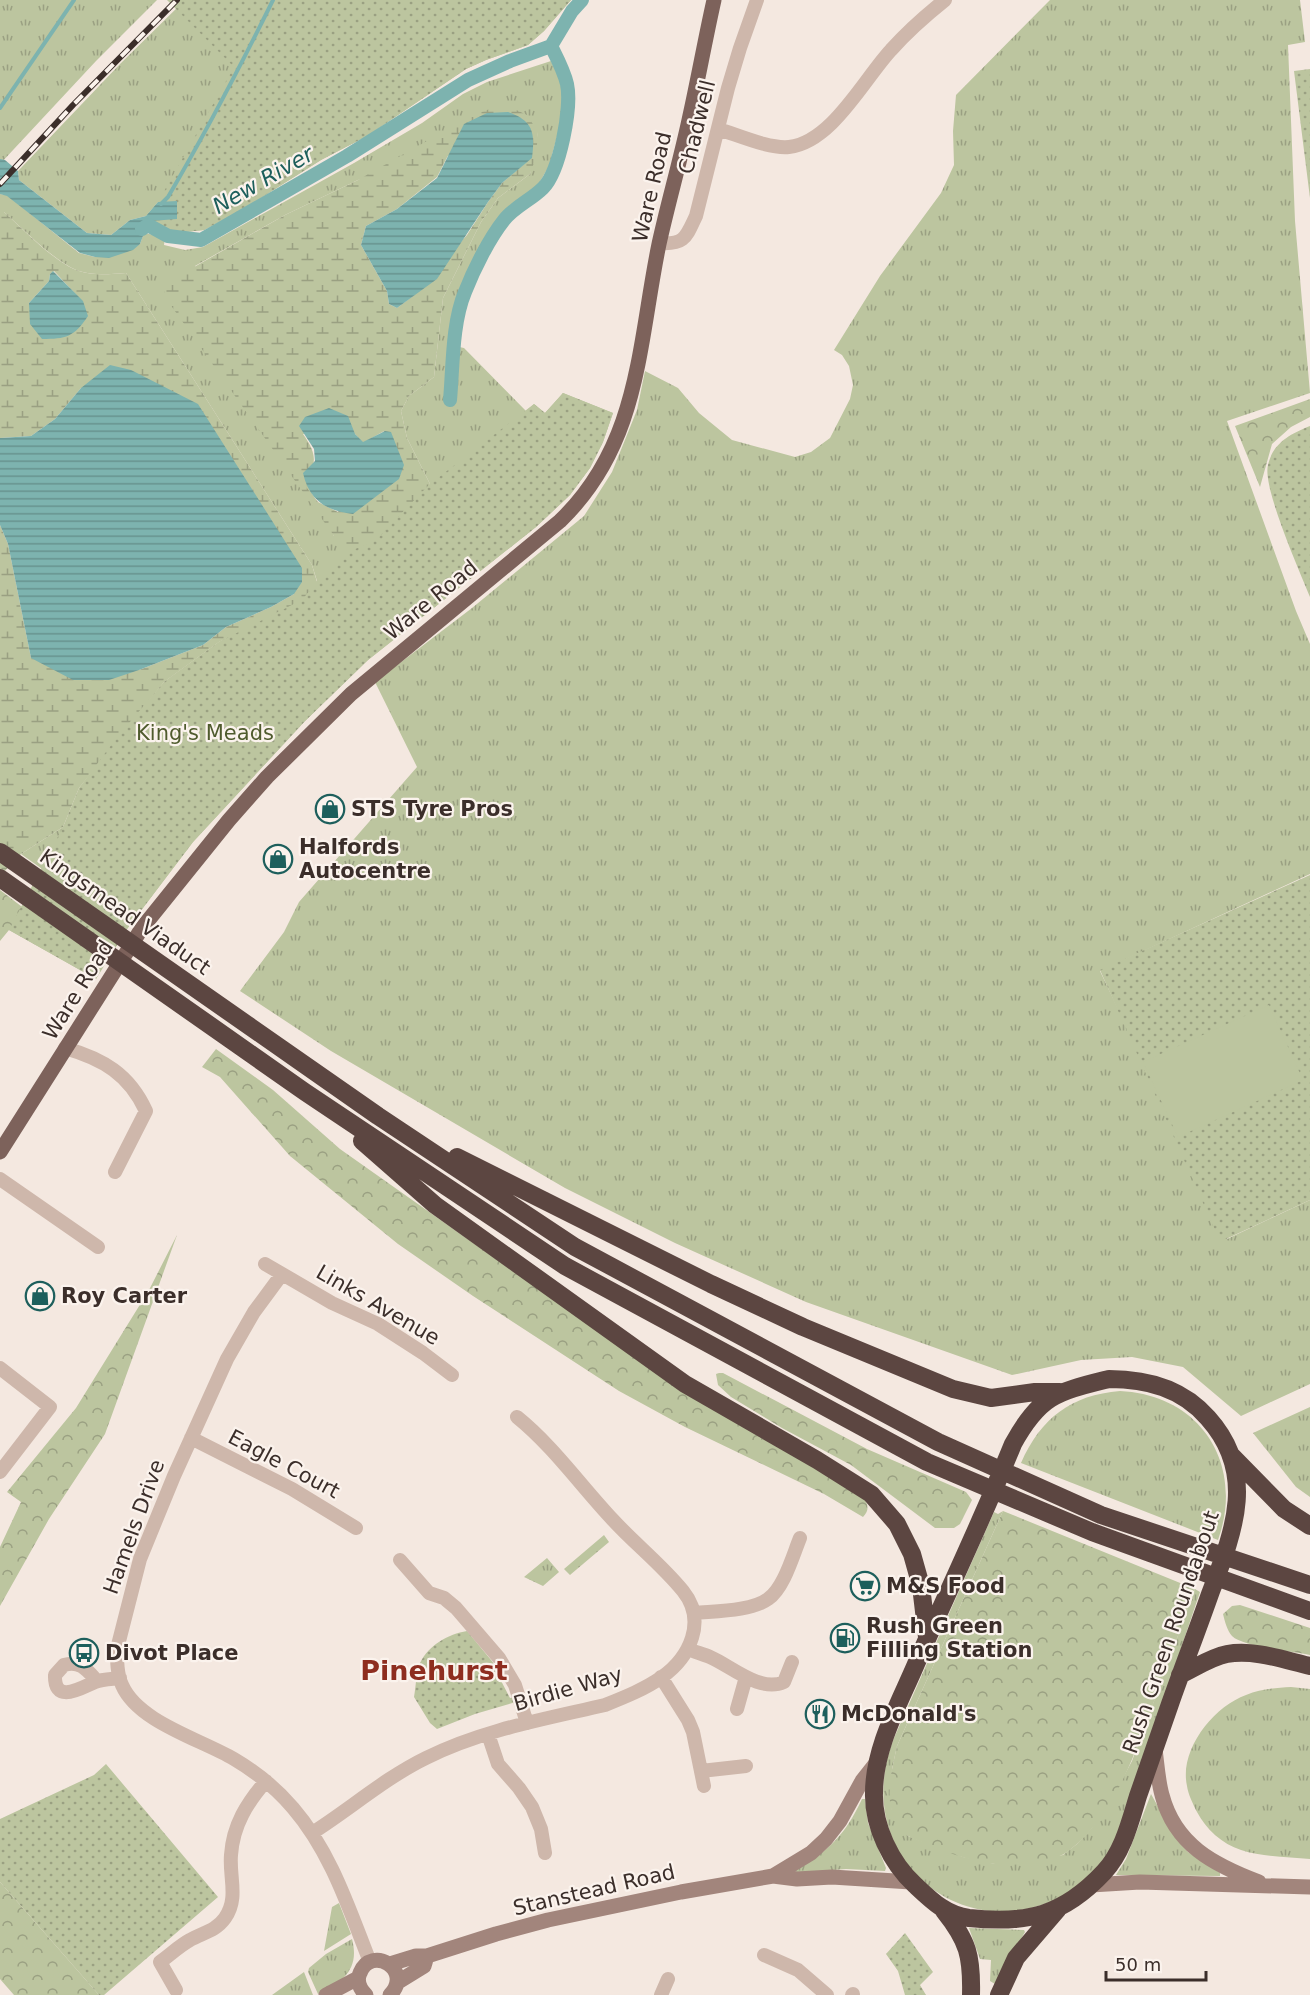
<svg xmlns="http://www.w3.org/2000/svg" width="1310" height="1995" font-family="'DejaVu Sans',sans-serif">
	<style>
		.grass { fill: url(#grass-tufts); fill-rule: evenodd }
		.forest { fill: url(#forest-crowns) }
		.wetland { fill: url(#wetland-marsh); fill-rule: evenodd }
		.park { fill: url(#park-dots) }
		.garden { fill: #bcc59f }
		.water { fill: url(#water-rules) }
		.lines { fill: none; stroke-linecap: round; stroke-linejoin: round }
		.stream { stroke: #7db3af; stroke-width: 4 }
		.canal { stroke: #7db3af; stroke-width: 14 }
		.street { stroke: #ceb7ab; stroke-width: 14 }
		.secondary { stroke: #a2857c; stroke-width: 15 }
		.primary { stroke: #7d625b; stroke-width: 15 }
		.highway { stroke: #5c4641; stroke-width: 18 }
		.rail-casing { stroke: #3b2e2a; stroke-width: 6 }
		.rail { stroke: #fbf3ed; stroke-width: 4; stroke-dasharray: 11; stroke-linecap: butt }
		.labels { text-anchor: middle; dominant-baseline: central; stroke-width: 4.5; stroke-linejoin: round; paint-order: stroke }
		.street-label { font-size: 21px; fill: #3b2e2a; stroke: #fbf3ed }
		.park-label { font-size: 21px; fill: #4f5b2d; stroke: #fbf3ed }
		.poi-label { font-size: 21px; font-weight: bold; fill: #3b2e2a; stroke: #fbf3ed; text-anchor: start }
		.water-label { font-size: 22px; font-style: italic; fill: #1d5f5c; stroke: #fbf3ed }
		.district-label { font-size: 27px; font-weight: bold; fill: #8e2d1f; stroke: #fbf3ed }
	</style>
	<defs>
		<pattern id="grass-tufts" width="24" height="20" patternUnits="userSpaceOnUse" patternTransform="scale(1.5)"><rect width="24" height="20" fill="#bcc59f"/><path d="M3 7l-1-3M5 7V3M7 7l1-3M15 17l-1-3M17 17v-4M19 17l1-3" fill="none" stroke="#9aa082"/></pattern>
		<pattern id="forest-crowns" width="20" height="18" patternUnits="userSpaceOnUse" patternTransform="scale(1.5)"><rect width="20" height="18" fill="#bcc59f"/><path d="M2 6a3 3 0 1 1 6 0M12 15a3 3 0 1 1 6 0" fill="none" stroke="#9aa082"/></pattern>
		<pattern id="wetland-marsh" width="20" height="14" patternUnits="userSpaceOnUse" patternTransform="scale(1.5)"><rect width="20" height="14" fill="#bcc59f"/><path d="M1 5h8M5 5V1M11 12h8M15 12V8" fill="none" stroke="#9aa082"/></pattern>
		<pattern id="park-dots" width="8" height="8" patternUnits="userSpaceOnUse" patternTransform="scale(1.5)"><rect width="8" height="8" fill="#bcc59f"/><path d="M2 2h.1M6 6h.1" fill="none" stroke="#9aa082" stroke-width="1.8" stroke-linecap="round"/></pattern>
		<pattern id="water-rules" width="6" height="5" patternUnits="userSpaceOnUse" patternTransform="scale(1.5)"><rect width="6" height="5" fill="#7db3af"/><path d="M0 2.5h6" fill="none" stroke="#68928f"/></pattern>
	</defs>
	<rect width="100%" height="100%" fill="#f4e8e0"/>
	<path class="grass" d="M0,0H157L96,61L0,164Z
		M185,0H571L544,31L528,45L486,60L466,69L367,136L321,160L245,208L204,230L185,232H165L158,225V202L146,216L130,220L111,235L87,233L19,180L18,171L120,64Z
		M1050,0H1300L1305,42L1288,45L1295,221L1310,393L1227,421L1296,611L1310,644V874L1100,971L1227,1239L1310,1200V1384L1241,1416L1183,1367L1132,1357L1081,1360L1012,1375L806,1302L675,1243L565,1188L331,1051L240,991L284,932L299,902L417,767L375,682L472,608L584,516L612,472L637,410L645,371L678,388L699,413L732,440L795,457L811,452L830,438L850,399L853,385L849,366L842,355L834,350L880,276L941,193L954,165L953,131L956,95Z
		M551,61L560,80L563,99L559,129L549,166L538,185L499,217L483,246L455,304L450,345L464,348L526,411L534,404L545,413L563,393L613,413L603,442L590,468L570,495L536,527L368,660L305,721L193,842L127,929L21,854L63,827L164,682L219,642L317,581L312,565L126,273C111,274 94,276 79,271C56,263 23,229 4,212H0V194L7,195L79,253L95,257L140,244L144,233L165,237L164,245L185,250L203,247L354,163L422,123L463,94L487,82ZM538,132L530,174L498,198L481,222L443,298L434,377L409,396L401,411L407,438L430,484L334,536L195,266L285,215L358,180Z
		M1120,1391C1201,1395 1245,1464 1218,1540L1021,1463C1041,1418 1071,1395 1120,1391Z
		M1310,1407V1497L1296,1487L1253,1433Z
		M1003,1511L897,1746L892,1769L891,1808L908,1836L963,1857L995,1864L1020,1863L1063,1855L1077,1844L1091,1829L1111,1800L1132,1761L1195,1589L1200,1592L1119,1832C1109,1851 1099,1872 1082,1884C974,1962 845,1861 894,1738L994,1512L998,1514Z
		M604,1535L609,1542L570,1575L564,1569Z
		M547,1558L559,1572L543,1586L524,1577Z
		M1291,1687L1310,1689V1859C1288,1857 1262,1857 1241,1850C1222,1844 1206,1829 1197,1812C1193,1804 1188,1794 1187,1786C1179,1750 1213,1707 1246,1695C1261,1689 1275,1688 1291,1687Z
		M1151,1794L1175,1837L1188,1852L1220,1873V1876L1116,1875L1126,1859Z
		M862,1799H865L868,1823L886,1868L885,1871L846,1869L797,1873L795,1870C830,1850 845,1835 862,1799Z
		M339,1903L351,1934L324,1951L332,1907Z
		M969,1928L1024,1930L1025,1932L995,1984L990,1981L991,1960L980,1959Z
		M352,1939C360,1969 343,1982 318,1994L308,1972L309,1968L326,1954Z
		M304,1972L313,1995H272Z"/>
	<path class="forest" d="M1310,399V417L1291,427L1272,444L1260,487L1235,426Z
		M0,890L102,968L96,979L9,930L0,941Z
		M216,1049L273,1090L340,1149L609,1339L863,1496C868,1505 870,1509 863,1517L824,1494L685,1427L619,1391L473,1296L398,1244L290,1156L220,1077L202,1067Z
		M177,1235L105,1434L49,1519L0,1606V1547L21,1502L7,1492L76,1408L149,1290Z
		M719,1373H723L867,1449L966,1492L972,1500L960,1524L954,1528H935L851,1465L782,1428L731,1397L718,1385L716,1374Z
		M1003,1511L1195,1589C1182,1625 1169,1660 1156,1696C1137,1747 1119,1806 1077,1844C1073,1847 1067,1853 1062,1855C1047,1862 1011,1866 995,1864C973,1862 949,1853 929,1845C920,1841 908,1838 901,1830C882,1806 891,1773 897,1746Z
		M1240,1605L1310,1628V1655C1292,1651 1243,1647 1232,1636C1227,1630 1225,1622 1223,1614L1232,1606Z
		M0,1882L99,1995H14L0,1979Z"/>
	<path class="wetland" d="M495,107L512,108L527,115L538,132L536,157L530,174L498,198L481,222L443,298L434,377L409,396L401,411L407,438L430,484L376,540L353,550L334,536L165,297L164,290L168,282L285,215L358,180L471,116ZM464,124L531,158L502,183L488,202L467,235L413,296L397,308L389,304L387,291L361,245L366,226L397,209L437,177ZM384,431L338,512L318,502L306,487C315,462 319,457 303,434H355L363,443Z
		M0,212H4C23,229 55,263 79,271C93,276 111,274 126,273L312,565L317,582L302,600L219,642L164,682L79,788L63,827L21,854L0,876V525L8,544L31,658L139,670L203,645L226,627L271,607L294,594L81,388L55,419L31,436L0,438ZM54,271L82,301L29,303L49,281L50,274Z"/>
	<path class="park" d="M167,0H571L544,31L528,45L486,60L466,69L367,136L321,160L245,208L204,230L185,232L165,231L158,225L149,222L146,216L158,202L234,67Z
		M1310,69V198L1294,71Z
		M563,393L613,413L603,442L590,468L570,495L536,527L368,660L305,721L193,842L127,929L96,979L9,930L63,827L79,788L118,736L164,682L219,642L302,600L317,582L353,550L376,540L430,484L534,404L545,413Z
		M1310,426V597C1300,572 1262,487 1268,465C1273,443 1290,434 1310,426Z
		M1310,875V1200L1226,1239H1219L1100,970Z
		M467,1631L501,1672L498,1675L510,1698L515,1697L516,1702L475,1714L437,1729L430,1723L414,1697C416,1687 416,1672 420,1663C429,1645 448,1634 467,1631Z
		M106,1764L218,1897L104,1995H99L0,1882V1819L94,1775Z
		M905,1933L933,1972L920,1985L926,1995H905L898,1971L886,1954Z"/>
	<path class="garden" d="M1269,1005L1303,1080L1178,1137L1143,1062Z"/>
	<path class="water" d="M508,112C534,121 535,133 532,158L502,183L488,202L437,279L397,308L389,304L387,291L361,245L366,226L397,209L437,178L464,124L487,113Z
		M0,159L5,160L18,171L19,180L87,233L111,235L130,220L146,216L158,202L177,201V219L151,221L158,225L156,231L146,228L140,244L133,250L109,258L95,257L80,253L7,196L0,194Z
		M53,271L83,301L88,316C74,337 66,339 42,339L30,324L29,303L49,281L50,274Z
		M110,365L131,370L198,404L302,568V582L294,594L271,607L226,627L203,645L139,670L109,680H73L31,658L8,544L0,525V438L31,436L55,419L81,388Z
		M329,408L348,416L355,434L363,442L385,431L391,432L404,465L399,479L353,514C326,511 309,500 303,473L315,461L314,449L299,426L305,417Z"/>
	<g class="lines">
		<path class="stream" d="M0,108L74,0
			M161,204L168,197C206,132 240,67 273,0"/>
		<path class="canal" d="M142,229L148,225L168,236L201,240L347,156L468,80L510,61L551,46L572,11L582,0
			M450,400C453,367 452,323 465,292C474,269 489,239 504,220C514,207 531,200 543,188C560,171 572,107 567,84C564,71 557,58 551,46"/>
		<path class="street" d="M718,129C738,135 769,149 789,147C832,142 864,79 891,50C907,32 925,16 945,0
			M659,243C685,245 686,237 696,216L728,88L740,48L757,0
			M65,1048C103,1059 129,1074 146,1111L115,1172
			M0,1179L98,1247
			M265,1264L332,1303L378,1324L423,1353L452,1375
			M282,1274L254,1312L227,1359L174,1476L140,1559L117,1649C117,1661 117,1674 122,1685C138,1722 200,1739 234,1759C256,1772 276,1788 293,1808C331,1852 349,1909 370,1962
			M0,1368L50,1407L0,1472
			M191,1438L292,1489L356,1528
			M400,1560L429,1593L444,1598L456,1608L499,1658L515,1685L527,1723
			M695,1613C715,1611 752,1611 768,1599C784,1588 793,1555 800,1538
			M688,1649C695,1652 703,1654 710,1657C731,1666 760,1693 784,1682L792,1662
			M661,1677L688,1720L693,1732L704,1786
			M97,1681C87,1670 80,1660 64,1665L55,1675C54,1705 81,1688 95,1682C102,1679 112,1679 120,1678
			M737,1709L746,1677
			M488,1734L498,1764L519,1788L532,1807L541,1829L545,1853
			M701,1771L746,1766
			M312,1833C350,1809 385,1778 426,1758C482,1730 545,1719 605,1705C625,1697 645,1689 662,1677C690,1657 707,1621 683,1591C662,1565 635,1544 613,1520C581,1486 553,1446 517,1417
			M764,1955L798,1970L827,1995
			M176,1990L160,1962C170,1955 179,1946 190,1940C202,1933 216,1931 225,1918C239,1898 229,1877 231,1855C233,1825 247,1803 266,1781
			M661,1995L668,1979
			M852,1995L853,1994"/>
		<path class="secondary" d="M1155,1749C1157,1764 1158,1781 1162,1795C1175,1845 1214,1865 1259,1882
			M773,1876L811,1853L826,1839L840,1821L862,1781L877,1762
			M1091,1885L1140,1882L1310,1887
			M390,1964L416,1956H427L496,1934L548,1920L681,1892L773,1876L797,1879L832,1877L911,1882
			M398,1982L424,1966L427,1956
			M326,1995L358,1978
			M366,1995C360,1989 356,1981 360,1973C371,1944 414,1970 390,1995"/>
		<path class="primary" d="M0,1152L142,928L229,820L267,777L351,694L560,521C640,444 638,346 659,244C668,203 680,162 689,120C698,80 705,40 714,0"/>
		<path class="highway" d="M0,852L378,1116L575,1247L938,1442L1101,1515L1310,1585
			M0,878L305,1092L565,1266L927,1462L1092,1532L1310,1611
			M362,1141L435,1205L685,1384L817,1460L871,1494L897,1524L912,1554L921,1586L927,1637
			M457,1157L711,1284L803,1327L953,1389L991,1398L1035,1392H1060
			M1109,1379C1147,1379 1182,1388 1208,1418C1258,1474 1233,1533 1210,1594C1197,1631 1183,1667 1170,1704C1159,1735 1149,1765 1138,1796C1130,1822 1123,1852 1104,1872C1063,1916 1027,1924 969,1918C946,1915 932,1901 915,1885C891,1863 873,1826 874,1793C874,1748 899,1704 916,1664C948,1591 983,1518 1013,1444C1040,1395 1057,1392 1109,1379Z
			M1232,1456L1284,1509L1310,1526
			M1180,1675C1195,1668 1211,1657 1227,1654C1254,1649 1284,1660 1310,1666
			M944,1911C968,1941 972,1956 971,1995
			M999,1995L1016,1958L1058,1909"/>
		<g class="rail-casing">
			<path id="rail" d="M0,184L73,105L177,0"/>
		</g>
		<use href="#rail" class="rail"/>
	</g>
	<defs>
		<g id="shop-ring" transform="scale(1.5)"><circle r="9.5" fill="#fbf3ed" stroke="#1d5f5c" stroke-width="1.5"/><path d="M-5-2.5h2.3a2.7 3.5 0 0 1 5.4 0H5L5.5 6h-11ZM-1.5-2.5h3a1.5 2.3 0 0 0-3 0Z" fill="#1d5f5c"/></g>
		<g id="supermarket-ring" transform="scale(1.5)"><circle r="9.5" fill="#fbf3ed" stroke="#1d5f5c" stroke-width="1.5"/><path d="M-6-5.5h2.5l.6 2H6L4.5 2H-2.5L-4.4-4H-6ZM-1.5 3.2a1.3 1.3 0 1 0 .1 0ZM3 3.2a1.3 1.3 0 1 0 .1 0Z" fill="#1d5f5c"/></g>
		<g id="fuel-ring" transform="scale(1.5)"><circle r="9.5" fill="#fbf3ed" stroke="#1d5f5c" stroke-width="1.5"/><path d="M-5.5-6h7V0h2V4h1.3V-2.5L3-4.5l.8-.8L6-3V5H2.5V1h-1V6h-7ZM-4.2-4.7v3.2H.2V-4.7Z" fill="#1d5f5c"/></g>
		<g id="bus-ring" transform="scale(1.5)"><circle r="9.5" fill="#fbf3ed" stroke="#1d5f5c" stroke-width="1.5"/><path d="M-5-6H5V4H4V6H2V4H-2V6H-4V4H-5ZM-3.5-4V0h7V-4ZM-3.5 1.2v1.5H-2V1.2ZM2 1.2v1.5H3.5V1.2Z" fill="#1d5f5c"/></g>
		<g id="restaurant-ring" transform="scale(1.5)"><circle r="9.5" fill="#fbf3ed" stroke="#1d5f5c" stroke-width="1.5"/><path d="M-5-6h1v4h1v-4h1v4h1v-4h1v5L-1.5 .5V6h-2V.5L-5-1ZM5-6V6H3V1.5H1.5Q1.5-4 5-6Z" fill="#1d5f5c"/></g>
	</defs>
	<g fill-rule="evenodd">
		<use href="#shop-ring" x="330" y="809"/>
		<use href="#shop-ring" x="278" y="859"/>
		<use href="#shop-ring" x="40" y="1296"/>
		<use href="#supermarket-ring" x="865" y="1586"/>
		<use href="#fuel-ring" x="845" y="1638"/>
		<use href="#bus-ring" x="84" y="1653"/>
		<use href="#restaurant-ring" x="820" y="1714"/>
	</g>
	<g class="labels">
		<g class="street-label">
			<text transform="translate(697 127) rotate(-76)">Chadwell</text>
			<text transform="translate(652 187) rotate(-77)">Ware Road</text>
			<text transform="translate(431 600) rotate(-39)">Ware Road</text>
			<text transform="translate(125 912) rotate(35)">Kingsmead Viaduct</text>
			<text transform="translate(78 990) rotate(-58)">Ware Road</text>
			<text transform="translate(378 1305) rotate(30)">Links Avenue</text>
			<text transform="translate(284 1464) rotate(28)">Eagle Court</text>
			<text transform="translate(134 1527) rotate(-70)">Hamels Drive</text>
			<text transform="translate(1171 1632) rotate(-71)">Rush Green Roundabout</text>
			<text transform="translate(568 1689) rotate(-16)">Birdie Way</text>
			<text transform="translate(594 1890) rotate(-13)">Stanstead Road</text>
		</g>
		<g class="park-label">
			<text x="205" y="733">King's Meads</text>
		</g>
		<g class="poi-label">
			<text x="351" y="809">STS Tyre Pros</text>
			<text x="299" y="847">Halfords<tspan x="299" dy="24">Autocentre</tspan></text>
			<text x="61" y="1296">Roy Carter</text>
			<text x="886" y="1586">M&amp;S Food</text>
			<text x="866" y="1626">Rush Green<tspan x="866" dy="24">Filling Station</tspan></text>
			<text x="105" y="1653">Divot Place</text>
			<text x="841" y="1714">McDonald's</text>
		</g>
		<g class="water-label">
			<text transform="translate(263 180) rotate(-30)">New River</text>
		</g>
		<g class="district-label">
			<text x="434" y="1670">Pinehurst</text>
		</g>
	</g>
	<path d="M1106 1971v9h100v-9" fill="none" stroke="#3b2e2a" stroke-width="3"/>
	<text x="1115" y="1971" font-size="18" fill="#3b2e2a" stroke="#fbf3ed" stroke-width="4.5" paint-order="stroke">50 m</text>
</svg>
